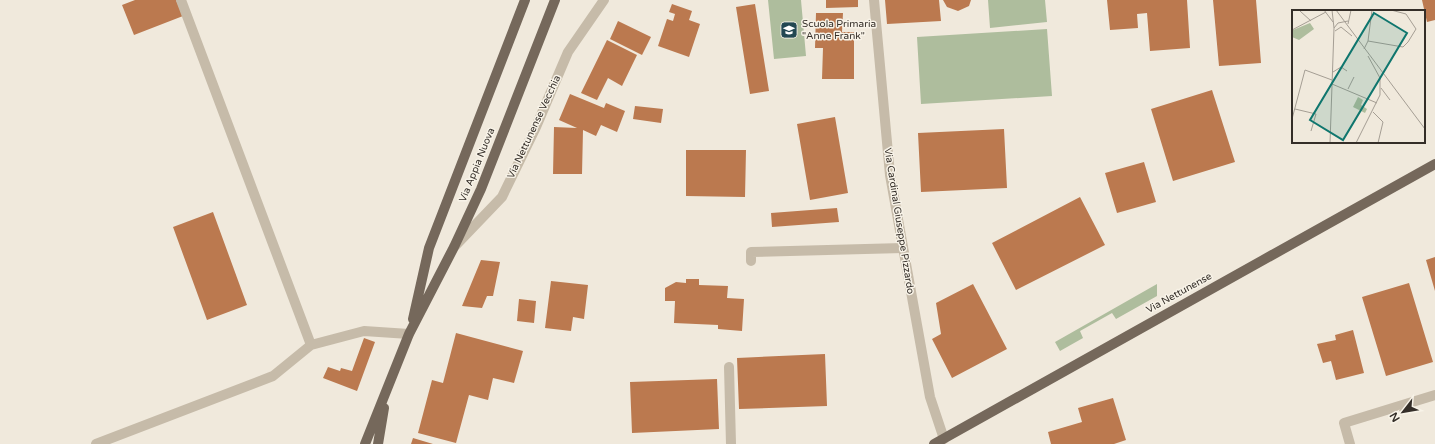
<svg xmlns="http://www.w3.org/2000/svg" width="1435" height="444" font-family="'Varela Round',sans-serif">
	<style>
		.green { fill: #aebd9d }
		.building { fill: #bb794f }
		.lines { fill: none; stroke-linecap: round; stroke-linejoin: round }
		.service { stroke: #c6bba9; stroke-width: 10 }
		.minor { stroke: #c6bba9; stroke-width: 10 }
		.primary { stroke: #75685b; stroke-width: 10 }
		.labels { text-anchor: middle; dominant-baseline: central; stroke-width: 3; stroke-linejoin: round; paint-order: stroke }
		.poi-label { font-size: 10px; fill: #342e28; stroke: #f8f3e8; text-anchor: start }
		.street-label { font-size: 10px; fill: #342e28; stroke: #f8f3e8 }
		.inset-road { fill: none; stroke: #a59e94; stroke-width: 1 }
		.view { fill: #0f766e; fill-opacity: 0.15; stroke: #0f766e; stroke-width: 2 }
		.inset-edge { fill: none; stroke: #342e28; stroke-width: 2 }
	</style>
	<rect width="100%" height="100%" fill="#f0e9dc"/>
	<path class="green" d="M768,0H801L806,56L774,59Z
		M988,0H1045L1047,22L990,28Z
		M1047,29L1052,96L921,104L917,37Z
		M1157,284V296L1116,319L1112,313L1080,331L1083,338L1060,351L1055,342Z"/>
	<path class="building" d="M135,0H176L183,16L134,35L122,5Z
		M826,0H858V7L826,8Z
		M885,0H939L941,21L887,24Z
		M943,0H971L969,6L958,11L947,7Z
		M1107,0H1187L1190,48L1150,51L1147,13L1137,14L1138,28L1110,30Z
		M1213,0H1256L1261,63L1219,66Z
		M1422,0H1435V20L1427,22Z
		M672,4L692,11L689,20L700,24L689,57L658,46L667,19L673,21L675,14L669,12Z
		M755,4L769,91L750,94L736,7Z
		M816,13H843L842,32H854V79H822L823,48H815Z
		M618,21L651,37L642,55L610,39Z
		M607,40L637,55L622,86L608,78L597,100L581,93Z
		M1212,90L1235,162L1173,181L1151,109Z
		M570,94L604,108L606,103L625,111L617,132L601,125L596,136L583,130L582,174H553L554,127L577,128L559,120Z
		M635,106L663,109L661,123L633,119Z
		M835,117L848,193L810,200L797,124Z
		M1004,129L1007,188L921,192L918,133Z
		M686,150H746L745,197L686,196Z
		M1144,162L1156,202L1117,213L1105,173Z
		M1080,197L1105,245L1016,290L992,243Z
		M837,208L839,222L772,227L771,213Z
		M213,212L247,305L207,320L173,227Z
		M1435,257V291L1426,260Z
		M481,260L500,262L493,296H487L482,308L462,306Z
		M686,279H699V285L728,286L727,298L744,299L742,331L718,329V325L674,323L675,301H665V288L676,282L686,283Z
		M551,281L588,285L584,319L573,317L571,331L545,328Z
		M1409,283L1433,362L1386,376L1362,297Z
		M973,284L1007,349L952,378L932,339L941,334L936,303Z
		M519,299L536,301L534,323L517,321Z
		M1353,330L1364,373L1336,380L1331,361L1323,363L1317,344L1336,340L1335,335Z
		M456,333L523,351L514,383L493,378L488,400L469,395L456,443L418,433L432,380L443,383Z
		M364,338L375,342L357,391L323,378L328,367L340,371L341,368L352,371Z
		M825,354L827,406L739,409L737,358Z
		M717,379L719,429L632,433L630,382Z
		M1113,398L1126,440L1114,444H1051L1048,432L1082,422L1078,408Z
		M413,438L433,444H411Z"/>
	<g class="lines">
		<path class="service" d="M181,0L311,345
			M751,261V252L903,248
			M729,367L731,444
			M96,444L273,376L311,345L364,331L409,334"/>
		<path class="minor" d="M874,0L890,175L930,397L944,439
			M456,245L502,197L536,127L568,52L604,0
			M1350,444L1344,423L1435,395"/>
		<path class="primary" d="M413,319L429,248L525,0
			M365,444L409,334L454,247L481,189L555,0
			M378,444L384,408
			M934,444L1435,164"/>
	</g>
	<defs>
		<g id="school-square" transform="scale(0.9)"><rect x="-9" y="-9" width="18" height="18" rx="4" fill="#224752" stroke="#f8f3e8"/><path d="M0-5L7-2L0 1L-7-2ZM-4 1L0 2.5L4 1V4Q0 6-4 4Z" fill="#fff"/></g>
	</defs>
	<g fill-rule="evenodd">
		<use href="#school-square" x="789" y="30"/>
	</g>
	<g class="labels">
		<g class="poi-label">
			<text x="802" y="24">Scuola Primaria<tspan x="802" dy="12">"Anne Frank"</tspan></text>
		</g>
		<g class="street-label">
			<text transform="translate(534 127) rotate(-65)">Via Nettunense Vecchia</text>
			<text transform="translate(477 165) rotate(-68)">Via Appia Nuova</text>
			<text transform="translate(899 221) rotate(81)">Via Cardinal Giuseppe Pizzardo</text>
			<text transform="translate(1179 293) rotate(-29)">Via Nettunense</text>
		</g>
	</g>
	<g transform="translate(1292 10)">
		<rect width="133" height="133" fill="#f0e9dc"/>
		<path d="M18,13L22,19L7,30L0,27L1,20ZM66,87L71,90L69,95L75,99L73,103L61,97Z" fill="#aebd9d"/>
		<path class="inset-road" d="M32,0L41,12M44,0L133,119M8,1L19,11M56,14L59,0M42,18L46,13L56,11M0,20L34,2M43,21L49,17L60,26M76,31L111,37L116,32L124,19L114,4L99,0M72,39L76,31L80,0M41,62L49,57L55,61M40,74L85,93M89,78L98,90M56,79L62,67M3,99L24,104L19,121M81,102L91,112L86,133M0,109L13,60L40,70M38,133L42,18L40,0M64,133L88,85V68L76,46"/>
		<path class="view" d="M82,3L115,23L51,130L18,110Z"/>
		<rect width="133" height="133" class="inset-edge"/>
	</g>
	<g transform="translate(1403 412) rotate(239)" stroke="#f8f3e8" stroke-width="3" paint-order="stroke">
	<path d="M0-3L7 15L0 10L-7 15Z" fill="#342e28"/>
	<text y="-6" font-size="11" font-weight="bold" text-anchor="middle" fill="#342e28">N</text>
	</g>
</svg>
